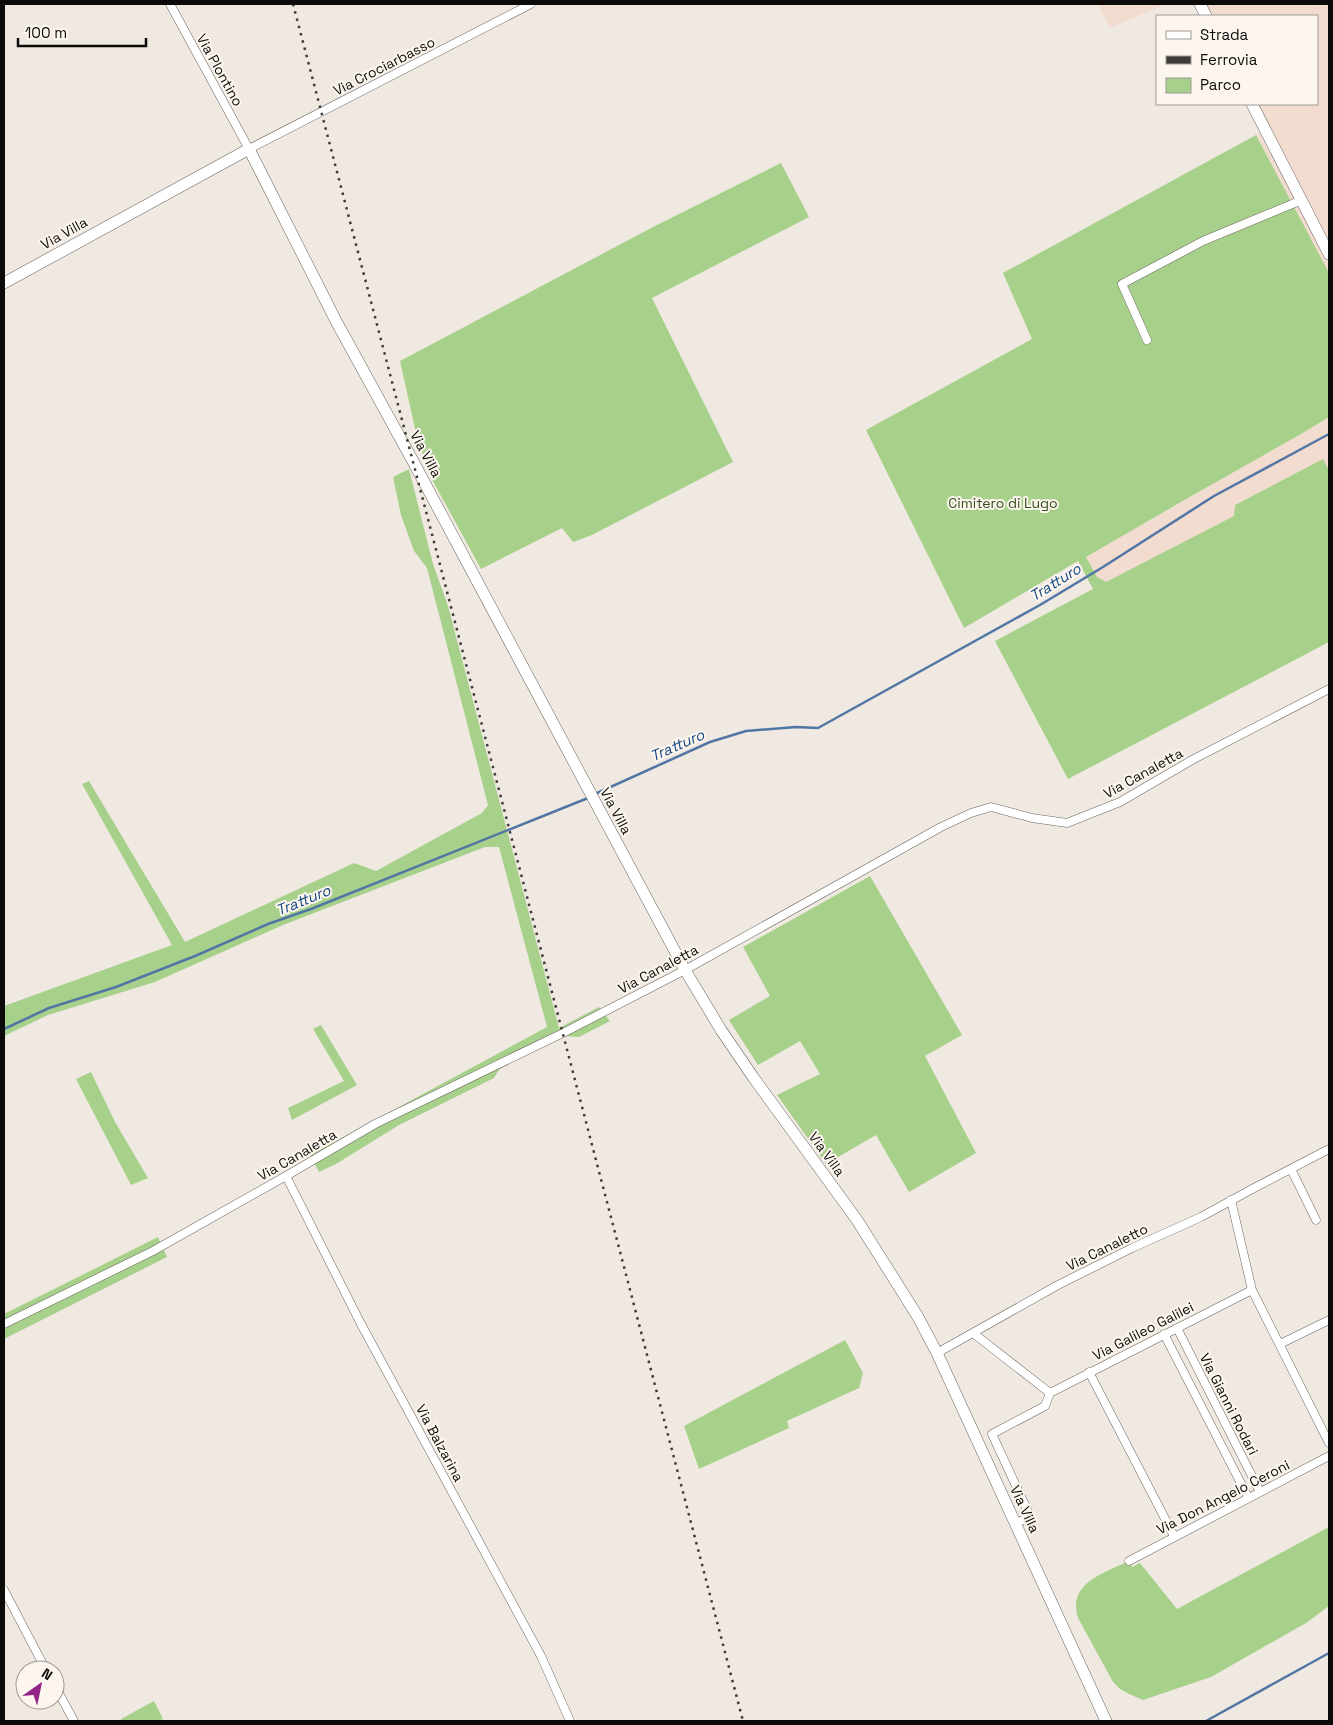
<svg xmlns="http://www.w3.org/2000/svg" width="1333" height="1725" font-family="'Space Grotesk',sans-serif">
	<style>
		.industrial { fill: #f2dbcf }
		.green { fill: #a7d18a }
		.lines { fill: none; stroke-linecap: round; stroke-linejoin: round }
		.stream { stroke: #5276a4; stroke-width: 2.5 }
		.street-casing { stroke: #6b655f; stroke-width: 9 }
		.secondary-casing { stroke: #6b655f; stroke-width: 12 }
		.street { stroke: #fff; stroke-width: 8 }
		.secondary { stroke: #fff; stroke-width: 11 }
		.rail { stroke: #3e3b38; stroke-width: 2.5; stroke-dasharray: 2.5 5; stroke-linecap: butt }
		.labels { text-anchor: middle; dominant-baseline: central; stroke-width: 4; stroke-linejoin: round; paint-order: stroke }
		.street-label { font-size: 14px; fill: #0d0b09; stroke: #fdf6ef }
		.park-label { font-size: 14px; fill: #314d19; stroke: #fdf6ef }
		.water-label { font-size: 15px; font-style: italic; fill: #134783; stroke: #fdf6ef }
	</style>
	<rect width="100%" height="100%" fill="#f0e9e2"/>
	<path class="industrial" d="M1098,4H1166L1110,28Z
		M1200,4H1329V273L1256,135L1265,130L1252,104H1317V16H1206Z
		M1329,417V470L1323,459L1235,505V516L1106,582L1097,578L1086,557L1301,434Z"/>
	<path class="green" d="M1256,135L1329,273V417L1301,434L1188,498L1086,557L1097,577L1106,582L1234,516L1235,505L1323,459L1329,470V642L1068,779L995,641L1093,589L1078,561L964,628L866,430L1032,339L1003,273Z
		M781,163L809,217L652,298L733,462L592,535L573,542L562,528L481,569L429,474L416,433L400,361L653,227Z
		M409,469L433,564L448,606L559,1028L599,1007L610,1021L579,1037L561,1036L500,1068L494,1078L399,1125L336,1164L319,1172L310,1155L547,1027L499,847H485L283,925L155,982L48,1015L4,1036V1006L172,945L82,784L89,781L185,942L354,863L376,871L482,813L488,805L427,568L414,551L401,515L393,477Z
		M870,876L962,1035L925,1056L976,1153L909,1192L876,1135L826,1164L777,1095L820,1074L800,1041L758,1065L729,1020L770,996L743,947Z
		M321,1025L357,1085L292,1120L288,1108L344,1081L313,1029Z
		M91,1072L115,1122L148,1178L131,1185L76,1079Z
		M158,1237L167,1257L4,1339V1314Z
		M845,1340L863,1373L859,1388L787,1421L789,1428L699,1469L684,1426Z
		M1329,1527V1606L1306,1623L1211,1677L1143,1700L1129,1694L1120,1689L1113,1682L1078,1618C1067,1583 1104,1573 1129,1561L1132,1567L1140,1563L1177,1609Z
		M154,1701L163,1719L158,1721H122L121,1719Z"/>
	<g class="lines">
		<path class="stream" d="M595,794L710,742L746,731L796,727L818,728L1040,605L1103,567L1214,496L1329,434
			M4,1029L49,1008L116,987L195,956L268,924L311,909L588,798
			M1206,1721L1329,1653"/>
		<g class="street-casing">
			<path id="street" d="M170,4L249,149L531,4
				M1147,340L1122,284L1203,241L1302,200
				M1291,1169L1316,1220
				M286,1176L361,1324L541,1656L570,1721
				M1231,1200L1252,1290L1329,1443
				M4,1324L153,1251L286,1176L375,1124L563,1033L685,970L941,827L971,813L991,807L1032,818L1067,823L1120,802L1192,760L1329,689
				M1177,1328L1260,1492
				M973,1333L1050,1393L1252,1290
				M1164,1334L1248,1497
				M1280,1344L1329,1320
				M937,1353L1058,1285L1132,1248L1201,1217L1254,1188L1329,1149
				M1089,1372L1174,1536
				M1015,1524L1030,1516L992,1434L1045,1406L1050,1393
				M1129,1561L1329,1456
				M4,1590L46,1670
				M55,1686L74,1721"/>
		</g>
		<g class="secondary-casing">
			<path id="secondary" d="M1200,4L1206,16
				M1252,104L1329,254
				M4,283L249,149L336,321L415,465L685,970L721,1030L753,1077L857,1220L918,1317L937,1353L1106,1721"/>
		</g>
		<use href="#street" class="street"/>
		<use href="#secondary" class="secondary"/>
		<path class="rail" d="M293,4L743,1721"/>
	</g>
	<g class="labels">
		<g class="street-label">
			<text transform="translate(384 66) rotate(-27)">Via Crociarbasso</text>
			<text transform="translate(220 70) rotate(61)">Via Plontino</text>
			<text transform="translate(64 233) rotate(-29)">Via Villa</text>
			<text transform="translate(426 454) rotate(62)">Via Villa</text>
			<text transform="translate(1143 773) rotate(-29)">Via Canaletta</text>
			<text transform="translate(616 811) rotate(62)">Via Villa</text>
			<text transform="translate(658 969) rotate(-28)">Via Canaletta</text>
			<text transform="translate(827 1154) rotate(54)">Via Villa</text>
			<text transform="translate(297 1155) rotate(-30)">Via Canaletta</text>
			<text transform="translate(1107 1247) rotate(-26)">Via Canaletto</text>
			<text transform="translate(1143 1331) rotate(-27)">Via Galileo Galilei</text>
			<text transform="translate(1229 1404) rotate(63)">Via Gianni Rodari</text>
			<text transform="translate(440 1443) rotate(62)">Via Balzarina</text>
			<text transform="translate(1223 1497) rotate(-27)">Via Don Angelo Ceroni</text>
			<text transform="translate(1025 1509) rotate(65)">Via Villa</text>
		</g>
		<g class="park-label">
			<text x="1003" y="503">Cimitero di Lugo</text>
		</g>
		<g class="water-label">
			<text transform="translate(1055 582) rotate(-32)">Tratturo</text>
			<text transform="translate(677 745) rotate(-24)">Tratturo</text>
			<text transform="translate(303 900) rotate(-22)">Tratturo</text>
		</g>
	</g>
	<rect width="1333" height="1725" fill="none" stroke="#0d0b09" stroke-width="10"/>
	<rect x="1156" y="15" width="162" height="90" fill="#fdf6ef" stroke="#9d9893"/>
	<rect x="1166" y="31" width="25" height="8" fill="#ffffff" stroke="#9d9893"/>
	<text x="1200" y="40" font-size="15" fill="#0d0b09">Strada</text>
	<rect x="1166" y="56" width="25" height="8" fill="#3e3b38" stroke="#9d9893"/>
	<text x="1200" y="65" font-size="15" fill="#0d0b09">Ferrovia</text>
	<rect x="1166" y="78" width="25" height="15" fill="#a7d18a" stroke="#9d9893"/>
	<text x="1200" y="90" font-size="15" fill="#0d0b09">Parco</text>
	<g transform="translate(40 1685) rotate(33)"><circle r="24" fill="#fdf6ef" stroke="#9d9893"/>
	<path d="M0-4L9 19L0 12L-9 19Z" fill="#932587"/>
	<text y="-8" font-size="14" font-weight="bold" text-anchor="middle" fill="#0d0b09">N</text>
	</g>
	<path d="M18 38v8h128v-8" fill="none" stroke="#0d0b09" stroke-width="2.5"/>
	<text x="25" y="38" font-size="15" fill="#0d0b09" stroke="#fdf6ef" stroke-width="4" paint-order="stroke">100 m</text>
</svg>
